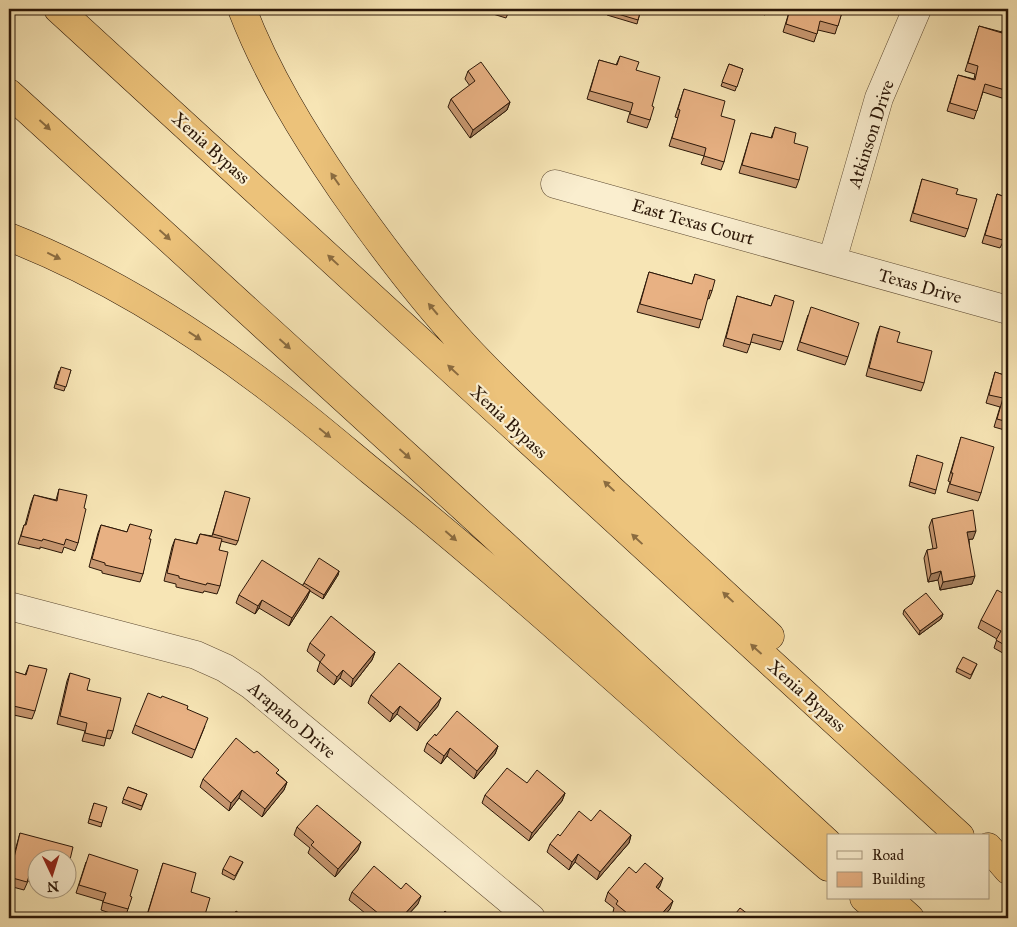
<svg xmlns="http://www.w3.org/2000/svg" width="1017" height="927" font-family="'IM FELL Great Primer',serif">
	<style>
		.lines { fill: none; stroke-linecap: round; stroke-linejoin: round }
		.street-casing { stroke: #5d4a32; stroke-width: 29 }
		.highway-casing { stroke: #2a1607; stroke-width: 29 }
		.street { stroke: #faeecf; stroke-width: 28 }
		.highway { stroke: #ecc27a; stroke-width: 28 }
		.wall { fill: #c89871; stroke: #2a1607 }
		.shaded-wall { fill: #a27c5c; stroke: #2a1607 }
		.building { fill: #e8b183; stroke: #2a1607 }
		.oneway { fill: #8b6c40 }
		.labels { text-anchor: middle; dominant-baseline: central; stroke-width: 4.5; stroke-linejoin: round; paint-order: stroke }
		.street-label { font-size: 18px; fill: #2a1607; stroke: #faeecf }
	</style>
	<rect width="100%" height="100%" fill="#f7e5b5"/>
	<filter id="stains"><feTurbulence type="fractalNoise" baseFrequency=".004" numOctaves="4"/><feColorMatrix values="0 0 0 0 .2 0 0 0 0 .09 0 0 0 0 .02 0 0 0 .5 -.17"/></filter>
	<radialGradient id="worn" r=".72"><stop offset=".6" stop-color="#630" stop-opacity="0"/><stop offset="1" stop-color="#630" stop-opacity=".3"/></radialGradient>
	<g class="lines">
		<g class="street-casing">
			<path id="street" d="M555,184L1008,310
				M832,261L879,98L917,9
				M9,606L196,655L225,668L251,685L531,918"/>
		</g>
		<g class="highway-casing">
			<path id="highway" d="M58,9L960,836
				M242,9C267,74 303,133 342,190C379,243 419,296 463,344C510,395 561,441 611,489C664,538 717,587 770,636
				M9,93L465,509L828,843
				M9,237C101,273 187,326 266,386C302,413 336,442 371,471C528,597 676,735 828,867
				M988,847L1008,870
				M864,898L887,918
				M888,898L910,918"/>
		</g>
		<use href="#street" class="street"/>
		<use href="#highway" class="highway"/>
	</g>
	<path class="wall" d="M494,9H510L506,18L493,14Z
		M609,9H641L637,24L607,15Z
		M747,9H767L765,15Z
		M790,9H843L835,34L818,30L814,42L783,32Z
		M979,26L1002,32L1003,27L1008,29V100L983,92L974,119L947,111L958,75L974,79L975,74L965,71Z
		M620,56L636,70L652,106L650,120L647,128L627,122L630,112L587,99L599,60L616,65Z
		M729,64L743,69L735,91L721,86Z
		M468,71L510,102L507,110L470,138L448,107L451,99L470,86L465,79Z
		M684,89L721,116L724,162L721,170L701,164L704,156L669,146L678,118L675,117Z
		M775,127L794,143L799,180L796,188L739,173L751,133L771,138Z
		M922,179L956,194L968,229L965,237L910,221Z
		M997,194L1008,198V241L1004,240L1000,248L982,243Z
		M649,272L692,284L695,274L712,291L709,299L707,298L699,328L637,312Z
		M775,295L783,342L780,350L751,342L747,353L723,346L737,296L771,306Z
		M808,315L848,357L845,365L797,350Z
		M880,326L897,342L924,383L921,391L866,376L877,334Z
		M1008,362V431L994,427L1000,407L986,403L995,372L1004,375Z
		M71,370L64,391L54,388L59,371Z
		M961,437L981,493L978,501L947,492L950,482L948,481Z
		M917,455L936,490L935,494L909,486Z
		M59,489L84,508L78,543L75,551L64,547L62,553L40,547V549L18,544L24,525H25L31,503L34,495L56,500Z
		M224,495L238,541L236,545L221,541L219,550L220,586L217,594L204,591L203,593L176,587V584L164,581L172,547L175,539L196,544L200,534L212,536Z
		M932,519L973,539H969L972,584L940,590L938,580L928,582L924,558L927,550L933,549L929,527Z
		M130,524L149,539L143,574L140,582L102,573V571L89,567L98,533L101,525L127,532Z
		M339,571L338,575L323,599L310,591L307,598L289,626L259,608L255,614L236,603L239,595L303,585L304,583Z
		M1008,596V656L994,648L997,639L978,628L981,620Z
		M904,610L943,614L941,619L919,635L903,614Z
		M310,643L375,652L372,660L351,687L340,678L334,685L317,671L320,662L307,651Z
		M977,664L970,679L956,672L957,668Z
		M29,665L35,711L32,719L9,714V670L25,675Z
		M70,673L87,690L113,731L110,739L106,738L104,746L82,741L85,731L57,724L67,681Z
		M371,695L438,706L417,731L397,714L390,722L368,703Z
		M161,698L187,709L205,726L192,758L132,733L135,725Z
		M436,736L498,746L495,754L474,779L447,756L441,764L424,751L427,743Z
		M278,774L287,782L284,790L262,817L239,798L229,811L200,787L203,779Z
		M527,783L565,793L562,801L529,841L482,803L485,795Z
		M128,787L147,794L141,810L122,803Z
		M94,803L102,823L101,827L88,823Z
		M591,821L631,835L629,843L597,880L575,862L569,870L547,852L550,844L560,836Z
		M297,827L358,850L335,877L308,853L310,848L294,835Z
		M20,833L38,860V884L28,881L24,890L9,886V865H11Z
		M86,862L130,896L128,909L125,918L101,910L103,901L76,893Z
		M243,862L234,880L222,874L223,869Z
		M163,863L191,892L204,918H146Z
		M636,873L660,886L658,889L670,909L662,918H620L613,912L614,908L605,901L608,892Z
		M401,889L418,904L405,918H371L349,900L352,892Z"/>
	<path class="shaded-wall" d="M510,102L507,110L470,138L473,130Z
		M976,531L973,539L964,540L967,532Z
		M339,571L338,575L323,599L324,595Z
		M941,571L938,580L928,582L931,574Z
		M975,576L972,584L940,590L943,582Z
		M310,590L307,598L289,626L292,618Z
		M262,600L259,608L255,614L258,606Z
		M943,614L941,619L919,635L920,631Z
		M375,652L372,660L351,687L353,679Z
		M343,670L340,678L334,685L337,677Z
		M441,698L438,706L417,731L420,723Z
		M400,706L397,714L390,722L393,714Z
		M498,746L495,754L474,779L477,771Z
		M450,748L447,756L441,764L444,756Z
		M287,782L284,790L262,817L265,809Z
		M242,790L239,798L229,811L231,803Z
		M565,793L562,801L529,841L532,833Z
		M631,835L629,843L597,880L600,872Z
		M361,842L358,850L335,877L338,869Z
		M578,854L575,862L569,870L572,862Z
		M663,878L660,886L653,895L656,887Z
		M421,896L418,904L405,918H401Z
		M673,901L670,909L662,918H658Z"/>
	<path class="building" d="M495,9H510L508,14L494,10Z
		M609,9H641L638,20L608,11Z
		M790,9H843L838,26L820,21L817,34L786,24Z
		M979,26L1002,33L1003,27L1008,29V91L985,84L977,111L950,103L958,75L975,80L978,66L968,63Z
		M620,56L639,62L636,70L660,77L652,106L654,107L650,120L630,114L633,103L590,91L599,60L617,65Z
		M481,62L510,102L473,130L451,99L475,81L468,71Z
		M729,64L743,69L737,87L722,82Z
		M684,89L725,101L721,116L735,120L724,162L704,156L706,148L672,138L680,110L678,109Z
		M775,127L796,133L794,143L808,147L799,180L742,165L751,133L772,138Z
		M922,179L958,189L956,194L977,199L968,229L913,213Z
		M997,194L1008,198V232H1006L1003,240L985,235Z
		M649,272L692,284L695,274L715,280L712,291L710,290L702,320L640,304Z
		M775,295L794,301L783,342L753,334L750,345L726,338L737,296L771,306Z
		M811,307L859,323L848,357L800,342Z
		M880,326L900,332L897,342L932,351L924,383L869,368Z
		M1008,362V422L997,419L1003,398L989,395L995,372L1004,375Z
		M61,367L71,370L66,387L56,384Z
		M961,437L994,447L981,493L950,484L953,473H951Z
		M917,455L943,463L936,490L910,482Z
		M59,489L87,495L84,508L86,509L78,543L66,539L64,545L43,539L42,541L21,536L24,525H26L34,495L57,501Z
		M225,491L250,498L238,541L213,534Z
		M9,497L12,498L9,515Z
		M973,510L976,531L967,532L975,576L943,582L941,571L931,574L927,550L937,548L932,519Z
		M130,524L152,530L149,539H151L143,574L105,565V563L92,559L101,525L127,532Z
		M200,534L222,539L219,550L228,552L220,586L207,583L206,585L179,578V576L167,573L175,539L197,544Z
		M319,558L339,571L324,595L304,583Z
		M262,560L310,590L292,618L262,600L258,606L239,595Z
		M997,590L1008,596V647L996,640L1001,631L981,620Z
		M926,593L943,614L920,631L904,610Z
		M331,616L375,652L353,679L343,670L337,677L320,662L325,655L310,643Z
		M963,657L977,664L971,675L957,668Z
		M399,663L441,698L420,723L400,706L393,714L371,695Z
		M29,665L47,669L35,711L9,705V670L26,675Z
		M70,673L90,679L87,690L121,698L113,731L108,730L106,738L85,733L87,723L60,716Z
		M148,693L161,698L162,696L188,706L187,709L208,718L195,750L135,725Z
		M457,711L498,746L477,771L450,748L444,756L427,743L435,734L436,736Z
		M236,738L254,753L257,751L279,770L276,773L287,782L265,809L242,790L231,803L203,779Z
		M507,768L527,783L537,770L565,793L532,833L485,795Z
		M128,787L147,794L142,806L123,799Z
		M94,803L107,807L102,823L89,819Z
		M317,805L361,842L338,869L311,845L314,842L297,827Z
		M600,810L631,835L600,872L578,854L572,862L550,844L558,834L560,836L579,811L591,821Z
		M20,833L73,847L68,868V860H38V875L30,873L27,882L9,877V865L12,866Z
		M89,854L138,870L130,896L132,897L128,909L103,902L106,893L79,885Z
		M230,856L243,862L235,876L223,869Z
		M163,863L196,873L191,892L210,898L204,918H152L147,916Z
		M645,863L663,878L656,887L673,901L658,918H633L616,904L618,901L608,892L629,867L636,873Z
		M374,866L401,889L406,883L421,896L401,918H384L352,892Z
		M740,908L753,918H732Z
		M236,911L246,918H232Z
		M445,911L453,918H438Z"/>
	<defs><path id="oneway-solid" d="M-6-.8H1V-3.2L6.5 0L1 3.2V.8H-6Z" transform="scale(1.25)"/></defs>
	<g class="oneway">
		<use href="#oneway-solid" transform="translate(45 125) rotate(42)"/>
		<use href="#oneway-solid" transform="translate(335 179) rotate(-125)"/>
		<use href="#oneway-solid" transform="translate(165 235) rotate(42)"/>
		<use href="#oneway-solid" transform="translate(54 256) rotate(26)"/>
		<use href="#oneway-solid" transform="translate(333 260) rotate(-137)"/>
		<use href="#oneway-solid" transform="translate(433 309) rotate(-130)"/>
		<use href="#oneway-solid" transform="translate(195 336) rotate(33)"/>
		<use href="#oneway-solid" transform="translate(285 344) rotate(42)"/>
		<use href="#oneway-solid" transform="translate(453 370) rotate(-137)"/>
		<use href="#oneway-solid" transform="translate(325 433) rotate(39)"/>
		<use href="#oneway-solid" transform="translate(405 454) rotate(42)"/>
		<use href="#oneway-solid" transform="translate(609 486) rotate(-137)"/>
		<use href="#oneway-solid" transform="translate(451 536) rotate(41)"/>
		<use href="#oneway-solid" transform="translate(637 539) rotate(-137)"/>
		<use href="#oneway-solid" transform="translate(728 597) rotate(-137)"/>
		<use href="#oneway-solid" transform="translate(756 649) rotate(-138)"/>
	</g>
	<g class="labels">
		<g class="street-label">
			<text transform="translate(871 134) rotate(-72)">Atkinson Drive</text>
			<text transform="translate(211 148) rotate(42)">Xenia Bypass</text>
			<text transform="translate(693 222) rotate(16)">East Texas Court</text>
			<text transform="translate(920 286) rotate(16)">Texas Drive</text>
			<text transform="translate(509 422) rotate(43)">Xenia Bypass</text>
			<text transform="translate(807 696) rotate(42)">Xenia Bypass</text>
			<text transform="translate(292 720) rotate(40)">Arapaho Drive</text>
		</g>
	</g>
	<rect width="1017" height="927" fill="none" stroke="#f7e5b5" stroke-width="30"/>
	<rect x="10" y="10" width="997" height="907" fill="none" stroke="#2a1607" stroke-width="2.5"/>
	<rect x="15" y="15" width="987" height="897" fill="none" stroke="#2a1607"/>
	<rect x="827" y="834" width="162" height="65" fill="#faeecf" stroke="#a7987f"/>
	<rect x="837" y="851" width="25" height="8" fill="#faeecf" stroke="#a7987f"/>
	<text x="872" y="860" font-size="15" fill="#2a1607">Road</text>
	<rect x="837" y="872" width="25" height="15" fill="#e8b183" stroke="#a7987f"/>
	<text x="872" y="884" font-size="15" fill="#2a1607">Building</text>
	<g transform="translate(52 874) rotate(176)"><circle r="24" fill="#faeecf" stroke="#a7987f"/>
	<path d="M0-4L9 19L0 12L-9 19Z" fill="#8f2418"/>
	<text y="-8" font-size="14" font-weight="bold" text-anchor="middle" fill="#2a1607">N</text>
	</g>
	<rect width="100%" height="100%" filter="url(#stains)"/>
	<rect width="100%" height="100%" fill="url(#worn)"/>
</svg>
